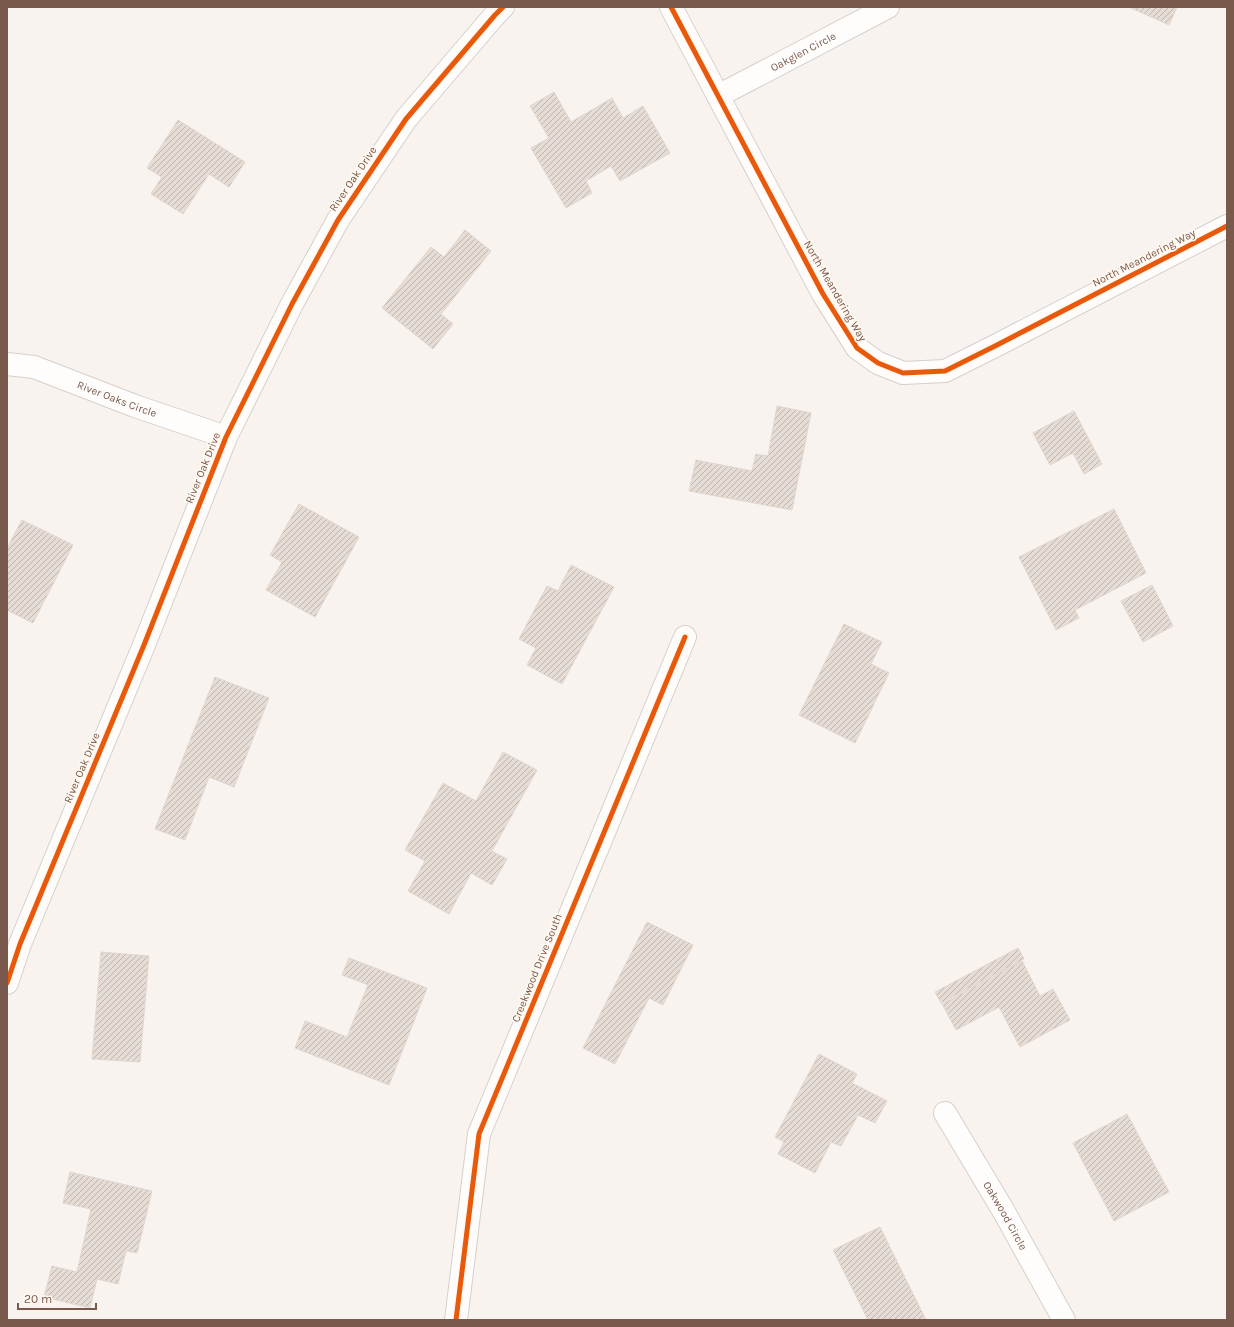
<svg xmlns="http://www.w3.org/2000/svg" width="1234" height="1327" font-family="Karla,sans-serif">
	<style>
		.building { fill: url(#building-hatch); stroke: #e1d6cf }
		.lines { fill: none; stroke-linecap: round; stroke-linejoin: round }
		.street-casing { stroke: #d7cfca; stroke-width: 24 }
		.secondary-casing { stroke: #d8cfca; stroke-width: 24 }
		.street { stroke: #fefdfc; stroke-width: 22 }
		.secondary { stroke: #fefdfc; stroke-width: 22 }
		.cycleway-casing { stroke: #fff8f0; stroke-width: 8 }
		.cycleway { stroke: #e8590c; stroke-width: 5 }
		.labels { text-anchor: middle; dominant-baseline: central; stroke-width: 3.5; stroke-linejoin: round; paint-order: stroke }
		.street-label { font-size: 11px; fill: #78594c; stroke: #fff8f0 }
	</style>
	<defs>
		<pattern id="building-hatch" width="6" height="6" patternUnits="userSpaceOnUse"><rect width="6" height="6" fill="#e5dcd5"/><path d="M-1 1l2-2M0 6l6-6M5 7l2-2" fill="none" stroke="#beb5af"/></pattern>
	</defs>
	<rect width="100%" height="100%" fill="#f8f3ee"/>
	<path class="building" d="M1129,7H1177L1169,25Z
		M554,92L571,122L612,98L623,118L643,106L670,153L620,181L611,166L586,181L592,193L566,208L531,148L549,138L530,106Z
		M178,120L245,162L229,187L209,174L183,214L151,194L162,177L147,168Z
		M465,230L491,251L441,314L453,324L433,349L382,308L431,247L444,257Z
		M777,406L811,413L792,510L689,491L696,460L752,471L756,454L768,456Z
		M1074,411L1102,464L1084,474L1073,453L1050,465L1033,433Z
		M299,504L359,537L315,617L266,590L282,562L270,555Z
		M1114,509L1146,573L1075,610L1079,618L1056,630L1019,557Z
		M22,520L73,545L33,623L7,610V548Z
		M571,565L614,587L562,684L527,665L536,648L519,639L547,586L558,591Z
		M1152,585L1173,626L1143,642L1121,601Z
		M844,624L882,642L871,664L889,673L855,743L799,715Z
		M215,677L269,698L234,787L209,777L185,840L155,829Z
		M503,752L537,770L492,851L507,859L492,885L471,873L449,914L408,891L425,861L405,850L443,783L476,801Z
		M647,922L693,945L663,1005L649,998L615,1064L583,1048Z
		M1018,948L1024,959L941,1003L935,992Z
		M101,952L149,956L140,1062L92,1059Z
		M349,958L427,988L389,1085L295,1048L305,1021L347,1037L368,985L342,975Z
		M1022,961L1040,996L1053,989L1070,1020L1020,1047L999,1007L956,1030L942,1004Z
		M819,1054L857,1074L852,1083L887,1101L875,1123L858,1115L841,1146L831,1142L815,1173L778,1154L784,1142L775,1137Z
		M1127,1114L1169,1192L1114,1221L1073,1143Z
		M70,1172L152,1191L137,1253L126,1251L118,1284L97,1279L90,1308L44,1297L52,1266L77,1272L91,1209L63,1203Z
		M880,1227L926,1320H868L833,1250Z"/>
	<g class="lines">
		<g class="street-casing">
			<g id="street">
				<path id="s1" d="M718,96L888,7"/>
				<path id="s2" d="M7,364L34,367L135,406L226,437"/>
				<path d="M7,983L20,944L144,645L226,437L292,304L338,220L406,119L495,15L503,7"/>
				<path id="s3" d="M945,1113L1003,1210L1064,1320"/>
				<path d="M456,1320L479,1134L685,637"/>
			</g>
		</g>
		<g class="secondary-casing">
			<path id="secondary" d="M671,7L823,294L857,348L878,363L903,373L945,371L997,345L1227,226"/>
		</g>
		<use href="#street" class="street"/>
		<use href="#secondary" class="secondary"/>
		<g class="cycleway-casing">
			<path id="cycleway" d="M671,7L823,294L857,348L878,363L903,373L945,371L997,345L1227,226
				M7,983L20,944L144,645L226,437L292,304L338,220L406,119L495,15L503,7
				M456,1320L479,1134L685,637"/>
		</g>
		<use href="#cycleway" class="cycleway"/>
	</g>
	<g class="labels">
		<g class="street-label">
			<text stroke="none"><textPath href="#s1" startOffset="96">Oakglen Circle</textPath></text>
			<text transform="translate(353 179) rotate(-56)">River Oak Drive</text>
			<text transform="translate(1144 258) rotate(-27)">North Meandering Way</text>
			<text transform="translate(835 291) rotate(60)">North Meandering Way</text>
			<text stroke="none"><textPath href="#s2" startOffset="116">River Oaks Circle</textPath></text>
			<text transform="translate(203 468) rotate(-68)">River Oak Drive</text>
			<text transform="translate(82 768) rotate(-67)">River Oak Drive</text>
			<text transform="translate(537 968) rotate(-68)">Creekwood Drive South</text>
			<text stroke="none"><textPath href="#s3" startOffset="119">Oakwood Circle</textPath></text>
		</g>
	</g>
	<rect width="1234" height="1327" fill="none" stroke="#78594c" stroke-width="16"/>
	<path d="M18 1303v6h78v-6" fill="none" stroke="#78594c" stroke-width="2"/>
	<text x="24" y="1303" font-size="12" fill="#78594c" stroke="#fff8f0" stroke-width="3" paint-order="stroke">20 m</text>
</svg>
